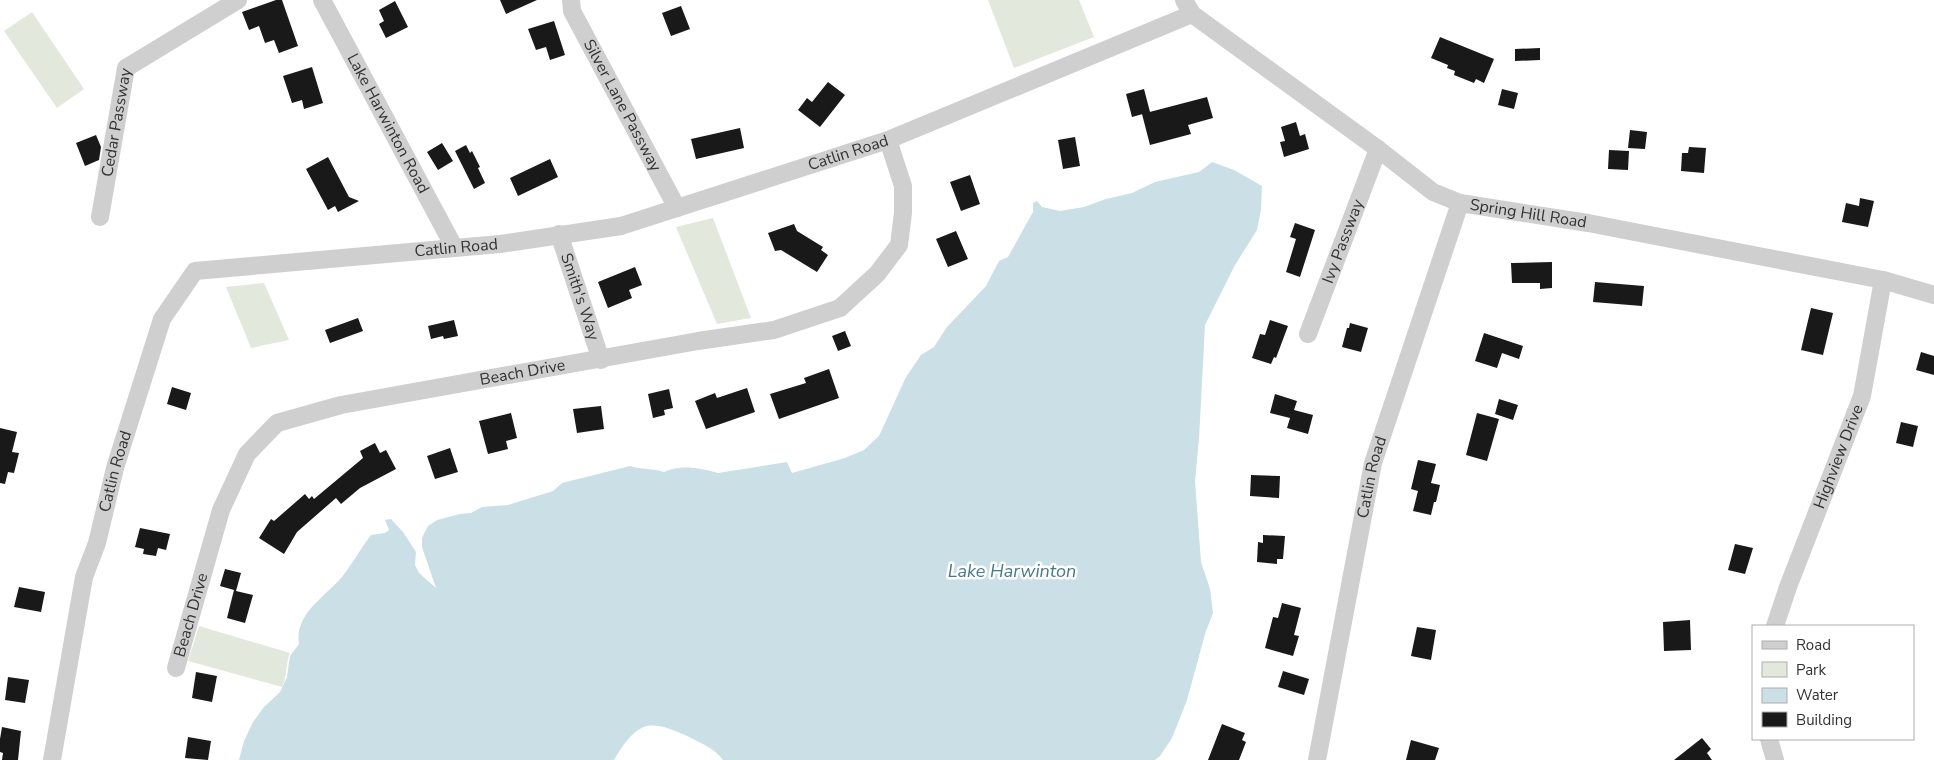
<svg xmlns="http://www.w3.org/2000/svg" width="1934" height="760" font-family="'Nunito Sans',sans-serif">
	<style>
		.green { fill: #e3e8dc }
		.water { fill: #cbdfe6 }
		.building { fill: #191919 }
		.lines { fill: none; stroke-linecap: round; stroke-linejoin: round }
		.minor { stroke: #cfcfcf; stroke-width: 18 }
		.labels { text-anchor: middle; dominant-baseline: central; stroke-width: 5; stroke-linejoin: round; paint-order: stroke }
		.street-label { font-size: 16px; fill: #323232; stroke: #fff }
		.water-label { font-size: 18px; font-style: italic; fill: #47798d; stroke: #fff }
	</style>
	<rect width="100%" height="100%" fill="#fff"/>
	<path class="green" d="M988,0H1079L1094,37L1014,68Z
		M32,12L84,89L57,108L4,31Z
		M713,218L751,318L717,324L676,227Z
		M264,283L289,340L251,348L226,287Z
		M199,626L290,653C285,664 288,676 282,687L188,661Z"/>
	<path class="water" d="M1212,162L1234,170L1262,186L1261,209L1257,230L1235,265L1205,325L1199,439L1195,481L1201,562L1210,589L1213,613L1205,634L1187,700L1172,738L1160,756L1155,760H723C715,749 703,744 691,738C649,718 638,720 614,760H239L244,741L253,722L264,707L280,692L287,677L290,656L299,644C294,614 325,597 342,577C353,563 361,548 371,535L385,533L389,530L385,520L391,519L403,532L416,552L415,565L419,573L436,588L422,547V538L428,526L437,520L460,514L471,513L482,507L508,505L553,491L562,483L630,466C641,470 653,468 664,472C679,464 702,468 718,473L787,462L792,473L845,458L864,450L879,436L906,377L921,355L934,347L947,327L986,286L999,261L1008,257L1033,212V203L1037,201L1042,207L1060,211L1084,207L1106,199L1132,193L1155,182L1199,172Z"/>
	<path class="building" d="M276,0H282L298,46L279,53L274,40L265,43L259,26L249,30L242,12Z
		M500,0H537L506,14Z
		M395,1L408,27L386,38L379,24L384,21L379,10Z
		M681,6L690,29L671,36L662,13Z
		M554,21L565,55L550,60L546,47L536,50L528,29Z
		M1440,37L1494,59L1484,83L1476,79L1474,83L1454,75L1455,71L1447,68L1448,65L1431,58Z
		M1540,48V60L1515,61V49Z
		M312,67L323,103L304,109L302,100L292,103L283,76Z
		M828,82L845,95L820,127L798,110L807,98L812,102Z
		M1144,89L1150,112L1132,117L1126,94Z
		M1502,89L1518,93L1514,109L1498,105Z
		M1207,97L1213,118L1188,125L1191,134L1150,145L1142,114Z
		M1296,122L1300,136L1305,134L1309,149L1284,157L1280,142L1285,141L1281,127Z
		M740,128L744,148L696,159L691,139Z
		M1630,130L1647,132L1645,149L1628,148Z
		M96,135L101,147L99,160L85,166L76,143Z
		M1075,137L1080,166L1063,169L1058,140Z
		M442,143L453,161L438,170L427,152Z
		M466,145L470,153L472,151L480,167L478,168L485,183L474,189L455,151Z
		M1689,147L1706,148L1704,173L1681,171L1682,153H1688Z
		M1609,150L1629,151L1628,170L1608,169Z
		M328,157L349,197L359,201L338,212L335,206L328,210L306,169Z
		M550,159L558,177L518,196L510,178Z
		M970,175L980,204L961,211L950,182Z
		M1860,198L1874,201L1868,227L1842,222L1846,203L1859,206Z
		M1295,223L1315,230L1300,277L1286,272L1296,239L1290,237Z
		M794,224L797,231L823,247L821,250L828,255L817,272L781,250L775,251L768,233Z
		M956,231L968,259L948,267L936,239Z
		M1552,262V288L1540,289V283H1512L1511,263Z
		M635,267L642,285L629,290L632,298L608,308L598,282Z
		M1595,282L1644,286L1642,306L1593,302Z
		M1811,308L1833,313L1823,355L1801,350Z
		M358,318L363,331L330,343L325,330Z
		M454,320L458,336L444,339L443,336L431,339L428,326Z
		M1270,320L1288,326L1276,358L1274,357L1271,364L1252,358L1260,334L1265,335Z
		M1350,323L1368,328L1361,352L1342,347L1347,328H1349Z
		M845,331L851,346L838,351L832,336Z
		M1484,333L1523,346L1519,359L1502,353L1497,368L1475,361Z
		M1921,352L1934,356V375L1916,370Z
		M829,369L839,398L779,419L770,394L806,383L804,378Z
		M172,387L191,393L186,410L167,404Z
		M747,388L755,412L706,429L695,401L715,393L717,398Z
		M669,389L673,408L664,410L665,415L653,418L648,394Z
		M1275,394L1297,401L1294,410L1313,415L1308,434L1287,428L1290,418L1270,413Z
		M1499,399L1518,405L1513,420L1495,414Z
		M601,406L604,429L577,433L573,409Z
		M511,413L517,438L506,441L508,449L488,454L479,421Z
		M1477,413L1499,419L1487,461L1466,455Z
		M1901,422L1918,426L1913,447L1896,443Z
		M0,428L17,432L12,452L19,453L14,473L8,472L5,484L0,483Z
		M375,443L380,453L386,450L396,469L360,488L341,504L336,498L297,532L284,554L259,538L271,519L274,521L305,494L309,499L312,496L314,499L363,458L360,451Z
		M450,448L458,472L435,479L427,456Z
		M1418,460L1436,464L1431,483L1440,485L1436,502H1434L1431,515L1413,511L1418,491L1411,489Z
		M1251,475L1280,476L1279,498L1250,496Z
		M140,528L170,534L166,550L158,548L156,556L143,554L144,549L135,547Z
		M1263,535L1285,536L1283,559H1277V564L1257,562L1258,542L1263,543Z
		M1735,544L1753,548L1745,574L1728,570Z
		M225,569L241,573L236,591L253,595L245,623L227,618L234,590L220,586Z
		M19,587L45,592L41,612L14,607Z
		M1282,603L1301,608L1294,635L1299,636L1293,656L1265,648L1273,617L1278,618Z
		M1690,620L1691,650L1664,651L1663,622Z
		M1417,627L1436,630L1431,660L1411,656Z
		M1283,671L1309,679L1304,695L1278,687Z
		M196,672L217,676L212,702L192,698Z
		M8,677L29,680L25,703L5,700Z
		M1222,724L1245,733L1242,740L1246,742L1239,760H1208Z
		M2,727L21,731L18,760H2L3,753L0,752V739Z
		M188,737L211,741L208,760L185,758Z
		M1702,738L1711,749L1707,753L1712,760H1674Z
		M1411,740L1439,748L1435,760H1406Z"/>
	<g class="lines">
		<g class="minor">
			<path id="s1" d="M322,0L454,247"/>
			<path id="s2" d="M571,0L572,11L677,208"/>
			<path id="s3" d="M1184,0L1192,14L1378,149L1433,192L1460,203L1588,223L1883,280L1934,295"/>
			<path id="s4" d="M100,217L126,68L238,0"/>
			<path id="s5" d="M559,234L601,360"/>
			<path id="s6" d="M1308,334L1378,149"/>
			<path id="s7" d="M1775,626L1788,587L1862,396L1883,280"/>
			<path id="s8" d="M176,668L221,510L247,454L277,423L341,405L698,341L774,330L840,308L877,274L899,245L903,213V186L888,140"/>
			<path d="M1769,739L1775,760"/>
			<path id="s9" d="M52,760L84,577L97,543L115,468L162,319L195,271L500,244L621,226L888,140L1192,14"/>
			<path id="s10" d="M1317,760L1373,463L1460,203"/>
		</g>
	</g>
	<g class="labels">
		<g class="street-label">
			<text stroke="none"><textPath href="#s2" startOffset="118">Silver Lane Passway</textPath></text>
			<text stroke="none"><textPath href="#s4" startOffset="96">Cedar Passway</textPath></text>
			<text stroke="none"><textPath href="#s1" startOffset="140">Lake Harwinton Road</textPath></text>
			<text stroke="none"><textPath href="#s9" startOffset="1181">Catlin Road</textPath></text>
			<text stroke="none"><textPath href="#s3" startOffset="414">Spring Hill Road</textPath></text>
			<text stroke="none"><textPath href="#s6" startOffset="99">Ivy Passway</textPath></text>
			<text stroke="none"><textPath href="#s9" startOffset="776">Catlin Road</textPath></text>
			<text stroke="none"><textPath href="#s5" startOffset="66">Smith's Way</textPath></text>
			<text stroke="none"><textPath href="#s8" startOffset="520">Beach Drive</textPath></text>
			<text stroke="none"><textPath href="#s7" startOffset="181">Highview Drive</textPath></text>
			<text stroke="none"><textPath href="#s9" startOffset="296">Catlin Road</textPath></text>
			<text stroke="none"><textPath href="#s10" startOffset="288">Catlin Road</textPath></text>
			<text stroke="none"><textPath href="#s8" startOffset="55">Beach Drive</textPath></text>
		</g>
		<g class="water-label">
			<text x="1012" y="571">Lake Harwinton</text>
		</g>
	</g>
	<rect x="1752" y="625" width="162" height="115" fill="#ffffff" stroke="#adadad"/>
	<rect x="1762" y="641" width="25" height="8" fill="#cfcfcf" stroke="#adadad"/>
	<text x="1796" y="650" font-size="15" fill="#323232">Road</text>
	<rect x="1762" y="662" width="25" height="15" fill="#e3e8dc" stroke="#adadad"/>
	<text x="1796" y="675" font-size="15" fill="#323232">Park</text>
	<rect x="1762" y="688" width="25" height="15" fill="#cbdfe6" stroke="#adadad"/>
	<text x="1796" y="700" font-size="15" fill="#323232">Water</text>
	<rect x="1762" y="712" width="25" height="15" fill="#191919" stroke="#adadad"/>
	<text x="1796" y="725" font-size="15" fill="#323232">Building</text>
</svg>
